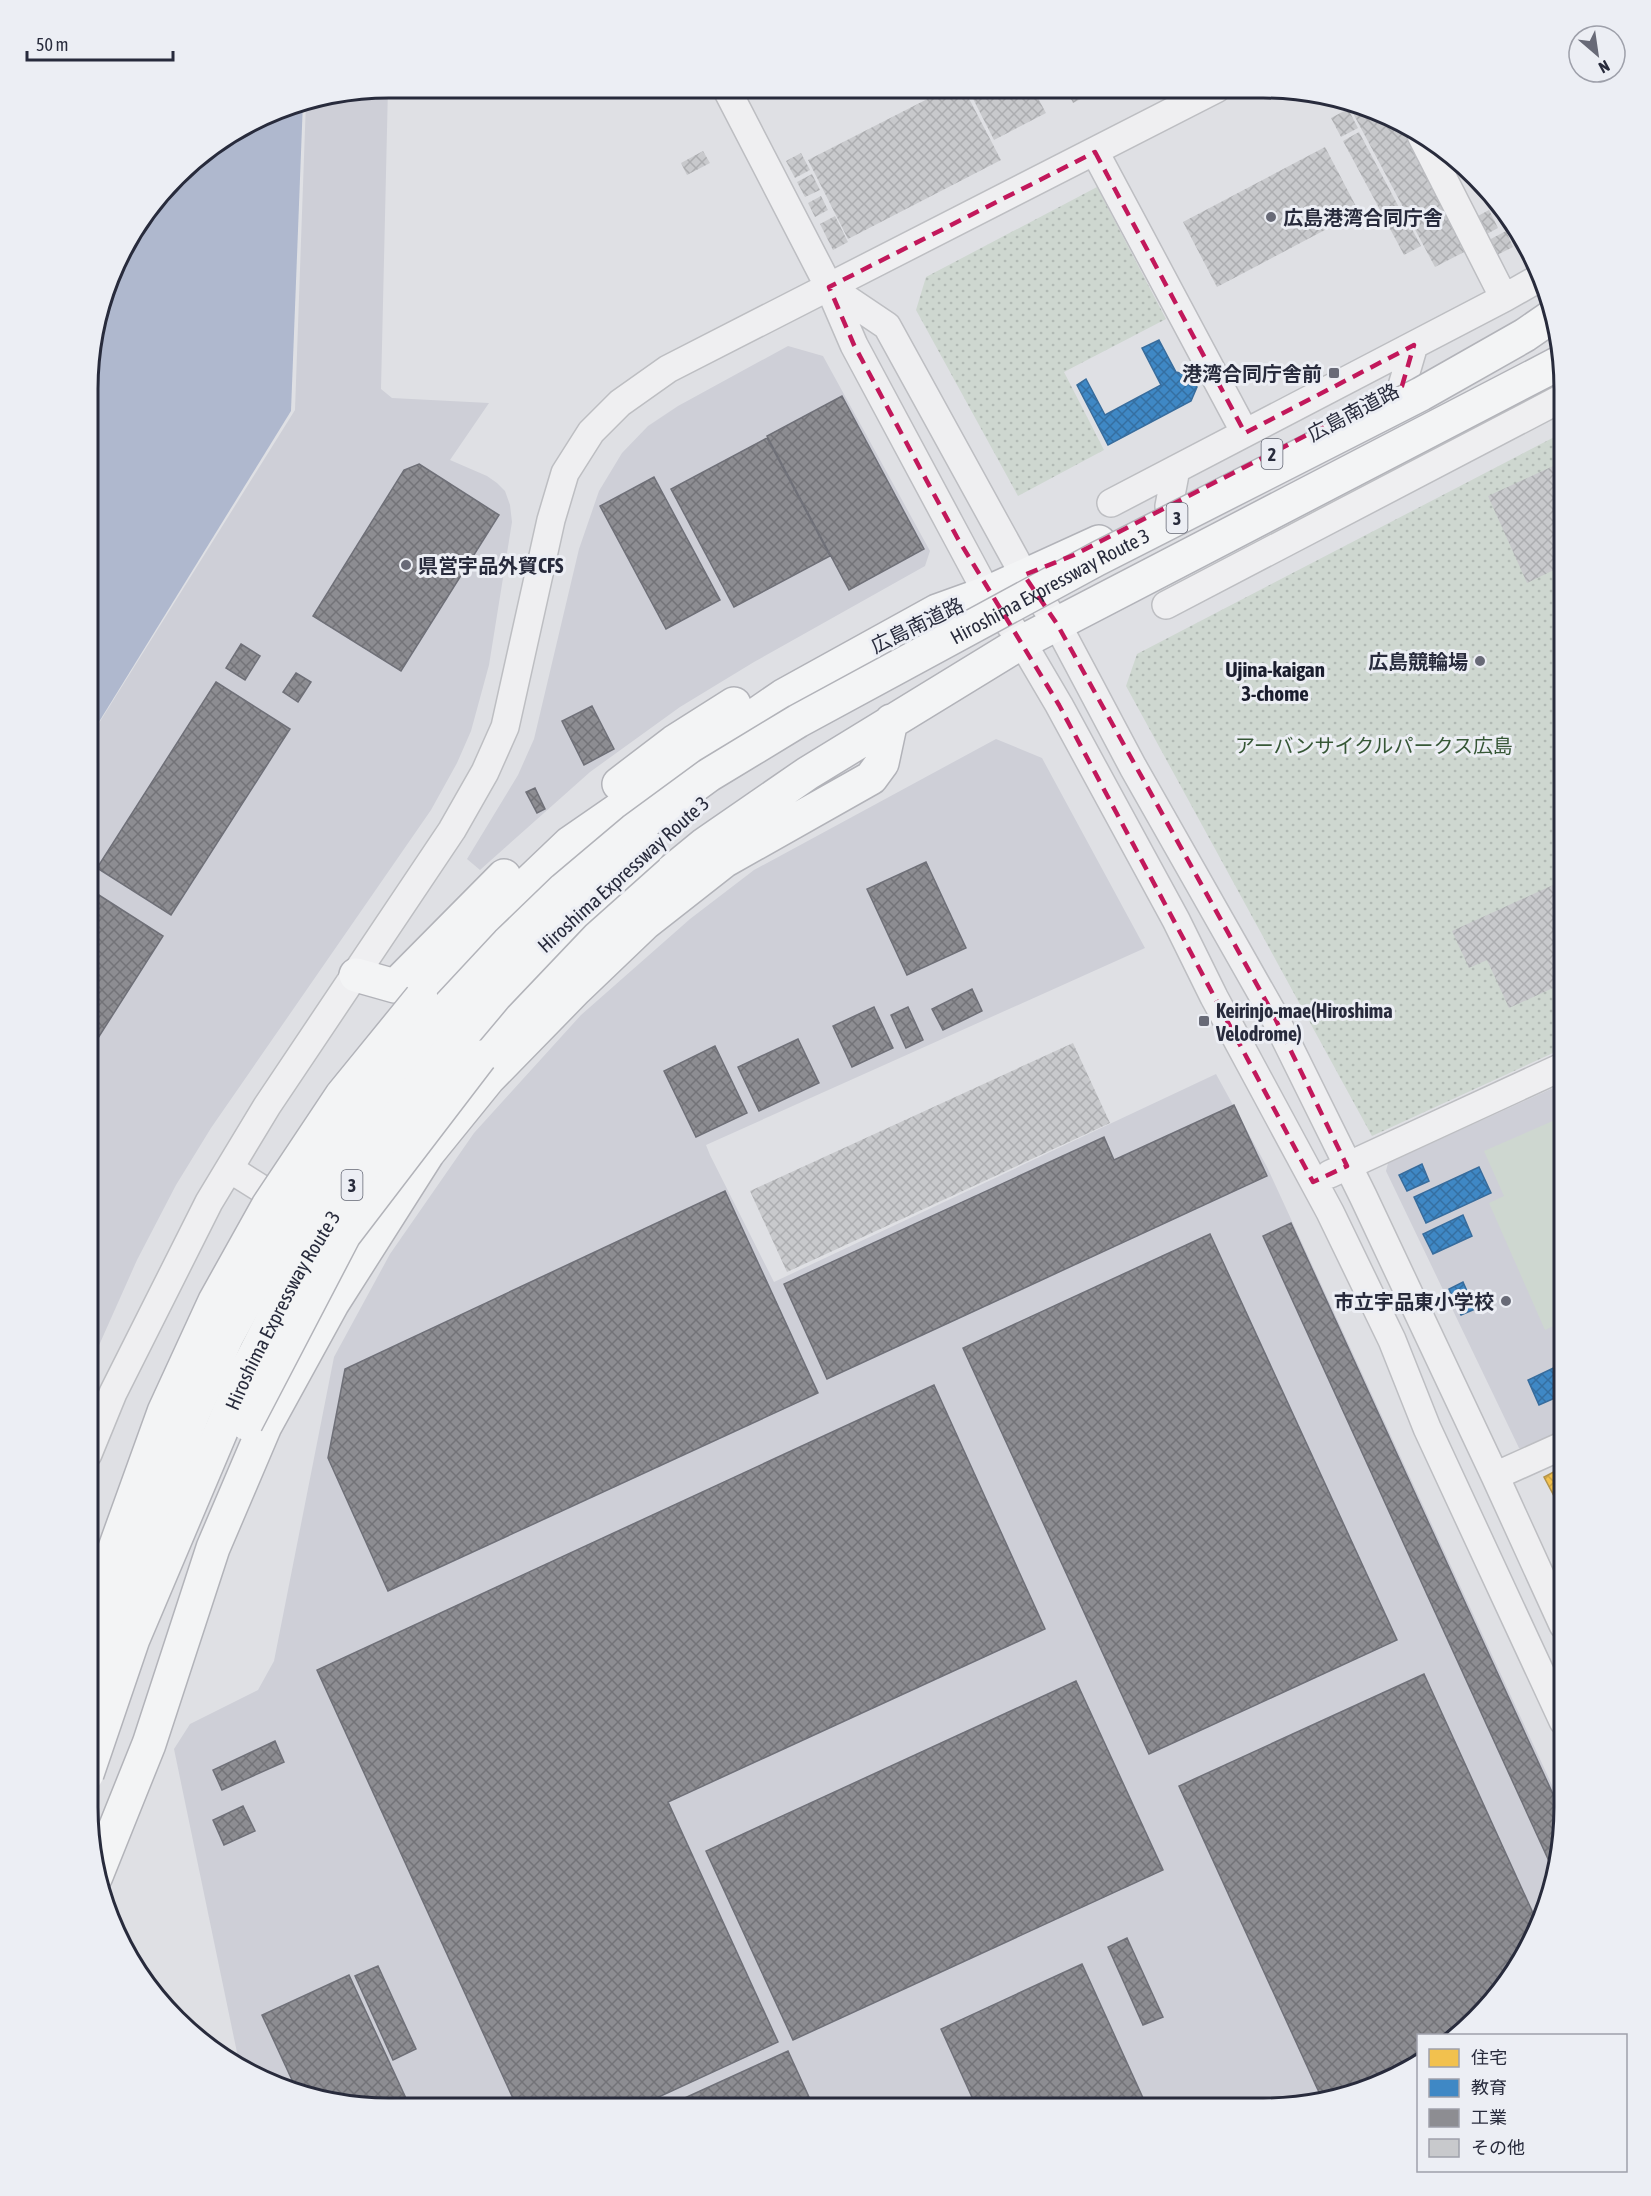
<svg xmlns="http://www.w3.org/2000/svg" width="1651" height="2196" font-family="'Asap Condensed','Noto Sans JP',sans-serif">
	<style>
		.built { fill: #cecfd7 }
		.grass { fill: #ced7d0 }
		.park { fill: url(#park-dots) }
		.water { fill: #afb8ce }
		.homes { fill: url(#homes-cross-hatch); stroke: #b59449; stroke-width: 1.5 }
		.schools { fill: url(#schools-cross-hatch); stroke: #386c9c; stroke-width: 1.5 }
		.industry { fill: url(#industry-cross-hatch); stroke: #6f7078; stroke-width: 1.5 }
		.building { fill: url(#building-cross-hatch) }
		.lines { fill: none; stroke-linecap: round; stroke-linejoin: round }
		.minor-casing { stroke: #bdbec2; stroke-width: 30 }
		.highway-casing { stroke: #b2b3b9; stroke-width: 36 }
		.minor { stroke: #efeff1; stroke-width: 27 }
		.highway { stroke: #f3f4f5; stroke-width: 33 }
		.highway-bridge-casing { stroke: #b2b3b9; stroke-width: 36; stroke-linecap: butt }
		.highway-bridge { stroke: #f3f4f5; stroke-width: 33 }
		.marked { fill: none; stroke: #c2185b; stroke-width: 4.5; stroke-dasharray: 12 8; stroke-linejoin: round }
		.poi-dot { fill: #686a77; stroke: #eceef4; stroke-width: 2 }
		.labels { text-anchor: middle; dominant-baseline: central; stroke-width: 6; stroke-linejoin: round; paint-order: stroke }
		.shield { fill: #eceef4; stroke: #636673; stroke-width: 1.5 }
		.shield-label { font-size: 18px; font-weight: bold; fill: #282b3c }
		.poi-label { font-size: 20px; font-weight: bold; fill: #282b3c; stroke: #eceef4; text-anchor: start }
		.street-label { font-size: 20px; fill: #282b3c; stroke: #eceef4 }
		.park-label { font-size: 20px; fill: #365736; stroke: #eceef4 }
		.neighbourhood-label { font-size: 21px; font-weight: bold; fill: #1a1d2d; stroke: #eceef4 }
		.rim { fill: none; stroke: #282b3c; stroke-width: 3 }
	</style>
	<defs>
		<pattern id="park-dots" width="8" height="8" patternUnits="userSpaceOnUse" patternTransform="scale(1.5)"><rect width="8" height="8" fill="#ced7d0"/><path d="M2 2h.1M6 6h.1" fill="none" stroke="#b1b9b4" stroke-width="1.8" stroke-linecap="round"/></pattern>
		<pattern id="homes-cross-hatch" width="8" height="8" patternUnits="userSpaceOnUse" patternTransform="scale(1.5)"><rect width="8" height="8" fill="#f2c14e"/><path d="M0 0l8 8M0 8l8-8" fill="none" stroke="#d0a645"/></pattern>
		<pattern id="schools-cross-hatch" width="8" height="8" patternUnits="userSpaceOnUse" patternTransform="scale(1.5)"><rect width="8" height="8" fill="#3f88c5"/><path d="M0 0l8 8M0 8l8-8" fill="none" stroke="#356fa1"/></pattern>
		<pattern id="industry-cross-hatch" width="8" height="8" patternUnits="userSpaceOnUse" patternTransform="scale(1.5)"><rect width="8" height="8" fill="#8d8d92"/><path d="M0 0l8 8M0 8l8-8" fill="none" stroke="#737378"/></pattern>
		<pattern id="building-cross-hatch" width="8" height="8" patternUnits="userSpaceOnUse" patternTransform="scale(1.5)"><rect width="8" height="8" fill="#c8c9cc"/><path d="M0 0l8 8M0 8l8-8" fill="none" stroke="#acadb0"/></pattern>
	</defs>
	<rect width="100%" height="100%" fill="#dfe0e4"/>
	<path class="built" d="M388,87L381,389L392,398L489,403L450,460L487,476L497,483L505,491L510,505L512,522L489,665L471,731L457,763L431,810L211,1128L176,1185L137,1260L88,1370L89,739L295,410L306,101Z
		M788,346L823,356L930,551L925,566L754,662L680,707L590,772L480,870L467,859L518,775L534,739L579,549L599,491L622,453L648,426L678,406Z
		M996,739L1042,758L1145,948L706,1145L710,1155L774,1282L1216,1074L1267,1167L1563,1809V1827L1548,1905L1513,1975L1459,2036H1418V2063L1396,2078L1340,2099L1263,2109L350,2106L291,2093L240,2067L174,1749L190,1724L258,1690L274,1661L334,1357L390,1254L474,1133L581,1015L690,919L754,870Z
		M1564,1083V1432L1524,1450L1519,1448L1386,1171L1388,1163Z"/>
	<path class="grass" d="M1564,1116V1321L1545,1330L1489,1203L1504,1196L1484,1151Z"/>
	<path class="park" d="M1097,187L1166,319L1064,372L1104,450L1018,496L916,310L926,277Z
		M1564,432V1048L1372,1136L1126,686L1137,654Z"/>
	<path class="water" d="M303,101L291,411L89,738L90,349L127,238L190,162L291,103Z"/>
	<path class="homes" d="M1563,1467V1510L1562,1511L1544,1477Z"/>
	<path class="schools" d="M1159,340L1176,372L1191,376L1197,387L1191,401L1108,445L1077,385L1086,379L1105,415L1161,385L1142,348Z
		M1422,1164L1429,1181L1407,1191L1399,1175Z
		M1479,1167L1491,1193L1426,1223L1414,1197Z
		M1463,1215L1472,1236L1433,1254L1423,1234Z
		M1463,1282L1475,1309L1461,1315L1449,1289Z
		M1564,1363V1394L1539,1405L1528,1380Z"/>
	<path class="industry" d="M842,396L924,549L849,590L767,436Z
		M767,438L830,556L734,607L671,489Z
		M419,464L499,515L401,671L313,616L404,470Z
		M654,477L720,600L666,629L600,506Z
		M241,644L260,656L245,680L226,668Z
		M296,673L311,682L298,702L283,692Z
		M216,682L290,729L171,915L97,868Z
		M592,706L614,749L584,765L562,721Z
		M535,788L545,809L537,813L526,792Z
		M926,862L966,948L907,975L867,889Z
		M91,890L163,936L91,1049L88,1048L89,895Z
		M972,989L982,1011L943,1030L932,1009Z
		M874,1007L893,1048L852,1067L833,1026Z
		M908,1007L923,1040L906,1048L891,1015Z
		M798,1039L819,1083L759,1111L738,1067Z
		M715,1046L747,1113L696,1137L664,1071Z
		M1234,1105L1267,1176L827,1379L784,1284L1104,1137L1114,1160Z
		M725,1191L818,1393L388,1591L328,1458L345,1369Z
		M1291,1223L1563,1816V1827L1554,1872L1263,1236Z
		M1210,1234L1397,1640L1149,1754L963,1348Z
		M934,1385L1045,1629L668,1802L778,2042L637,2107H517L317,1670Z
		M1424,1674L1538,1924L1513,1975L1461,2034L1418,2036V2063L1396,2078L1340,2099L1323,2101L1179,1786Z
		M1076,1681L1163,1870L793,2040L706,1851Z
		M275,1741L284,1762L222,1790L213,1770Z
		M243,1806L255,1831L224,1845L213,1820Z
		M1127,1938L1163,2017L1143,2025L1108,1947Z
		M1082,1964L1148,2109L977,2108L941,2029Z
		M378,1966L416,2049L393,2060L355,1976Z
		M349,1975L410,2107L350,2106L299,2095L262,2015Z
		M788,2051L814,2108L665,2107Z"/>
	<path class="building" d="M771,88H790L775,96Z
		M947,89H964L1001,160L848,239L808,160Z
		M968,89H1033L1046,113L994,140Z
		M1066,89H1100L1073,103Z
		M1347,102L1377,110L1404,125L1470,249L1435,267Z
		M1348,109L1358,128L1341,137L1331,118Z
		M1359,132L1402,213L1386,221L1343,141Z
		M1325,147L1359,212L1217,287L1183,222Z
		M703,151L710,163L687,175L681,163Z
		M801,153L810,170L795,178L786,161Z
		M812,174L820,190L805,197L797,182Z
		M1490,191L1511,223L1505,226L1487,193Z
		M821,196L828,210L815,217L808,203Z
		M1489,210L1498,228L1485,235L1476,217Z
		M835,216L848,242L833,250L820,224Z
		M1405,216L1421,246L1404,255L1388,225Z
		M1506,231L1513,247L1495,256L1487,241Z
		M1564,461V565L1527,583L1488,496Z
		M1564,880V983L1509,1008L1487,960L1469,968L1452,931Z
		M1073,1043L1110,1123L787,1272L750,1191Z"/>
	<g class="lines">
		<g class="minor-casing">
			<path id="minor" d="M726,88L829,287L854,345L958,539L987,593L1022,642L1059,705L1176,920L1214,997L1330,1212L1392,1340L1427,1428L1563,1721
				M1421,135L1504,298
				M1095,152L1245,433
				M829,287L887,326L1024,575L1057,624L1133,767L1272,1012L1363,1196L1495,1476L1563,1625
				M1402,386L1414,345
				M1111,503L1504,298L1541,277
				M1169,506L1176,469
				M1166,605L1564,397
				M230,1169L292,1208
				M1330,1174L1564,1066
				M88,1454L113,1393L209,1202L267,1106L452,830L485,772L505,727L551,520L565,473L591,432L620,403L668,369L1216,89
				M1495,1476L1564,1445"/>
		</g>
		<g class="highway-casing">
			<path id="highway" d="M619,784L674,742L734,704
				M356,975L395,986L504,876
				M421,998L526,885L570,843L783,696L937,611L987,593L1099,542
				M494,1042L588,940L705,844L808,773L1022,642L1561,362
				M96,1876L149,1744L213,1548L265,1426L332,1304L428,1153L488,1079L576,989L645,923L724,861L871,778L882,763L891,721"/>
		</g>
		<use href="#minor" class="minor"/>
		<use href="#highway" class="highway"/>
		<g class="highway-bridge-casing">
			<g id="highway-bridge">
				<path d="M246,1423L344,1235L480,1057"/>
				<path d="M88,1623L164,1412L215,1301L268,1206L342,1095L421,998"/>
				<path id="s1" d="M87,1686L192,1416L227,1336L269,1259L331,1164L386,1087L441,1015L508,943L564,889L634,830L709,775L798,721L1097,559L1421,394L1525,335L1554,315"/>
				<path id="s2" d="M87,1774L133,1639L246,1372L295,1276L359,1172L422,1083L496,995L574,913L648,847"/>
			</g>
		</g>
		<use href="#highway-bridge" class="highway-bridge"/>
	</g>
	<path class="marked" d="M1095,152L1245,433L1414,345L1402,386L1074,555L1024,575L1057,624L1272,1012L1347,1166L1313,1182L1059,705L958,539L854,345L829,287Z"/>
	<g class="poi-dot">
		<circle cx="1271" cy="217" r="6"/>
		<rect x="1328" y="367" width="12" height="12" rx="3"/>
		<circle cx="406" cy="565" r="6"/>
		<circle cx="1480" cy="661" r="6"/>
		<rect x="1198" y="1015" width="12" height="12" rx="3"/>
		<circle cx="1506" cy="1301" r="6"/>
	</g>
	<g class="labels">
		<g class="shield">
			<rect x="1261.5" y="439" width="21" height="30" rx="4.5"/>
			<rect x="1166.5" y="503" width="21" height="30" rx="4.5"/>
			<rect x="341.5" y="1170" width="21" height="30" rx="4.5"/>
		</g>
		<g class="shield-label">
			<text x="1272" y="454">2</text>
			<text x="1177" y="518">3</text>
			<text x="352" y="1185">3</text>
		</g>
		<g class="poi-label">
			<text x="1283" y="217">広島港湾合同庁舎</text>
			<text x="1322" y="373" text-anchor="end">港湾合同庁舎前</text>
			<text x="418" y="565">県営宇品外貿CFS</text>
			<text x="1468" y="661" text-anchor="end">広島競輪場</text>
			<text x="1216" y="1010">Keirinjo-mae(Hiroshima<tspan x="1216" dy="23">Velodrome)</tspan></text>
			<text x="1494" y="1301" text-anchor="end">市立宇品東小学校</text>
		</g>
		<g class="street-label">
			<text transform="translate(1353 412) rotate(-28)">広島南道路</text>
			<text stroke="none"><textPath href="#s1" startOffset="1514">Hiroshima Expressway Route 3</textPath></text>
			<text transform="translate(917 625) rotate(-26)">広島南道路</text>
			<text transform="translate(623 874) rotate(-42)">Hiroshima Expressway Route 3</text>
			<text stroke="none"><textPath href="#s2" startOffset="504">Hiroshima Expressway Route 3</textPath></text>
		</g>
		<g class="park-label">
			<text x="1374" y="745">アーバンサイクルパークス広島</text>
		</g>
		<g class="neighbourhood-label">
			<text x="1275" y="669">Ujina-kaigan<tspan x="1275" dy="24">3-chome</tspan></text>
		</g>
	</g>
	<path d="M0 0H1651V2196H0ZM389 98H1263A291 291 0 0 1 1554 389V1807A291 291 0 0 1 1263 2098H389A291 291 0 0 1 98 1807V389A291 291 0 0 1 389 98Z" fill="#eceef4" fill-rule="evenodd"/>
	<path class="rim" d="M389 98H1263A291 291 0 0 1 1554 389V1807A291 291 0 0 1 1263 2098H389A291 291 0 0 1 98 1807V389A291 291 0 0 1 389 98Z"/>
	<rect x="1417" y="2034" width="210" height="138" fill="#eceef4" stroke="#9ea0aa" stroke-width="1.5"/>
	<rect x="1429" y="2049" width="30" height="18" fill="#f2c14e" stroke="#9ea0aa" stroke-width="1.5"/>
	<text x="1471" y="2064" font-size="18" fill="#282b3c">住宅</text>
	<rect x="1429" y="2079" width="30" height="18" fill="#3f88c5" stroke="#9ea0aa" stroke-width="1.5"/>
	<text x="1471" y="2094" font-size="18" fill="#282b3c">教育</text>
	<rect x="1429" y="2109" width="30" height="18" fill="#8d8d92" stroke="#9ea0aa" stroke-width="1.5"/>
	<text x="1471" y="2124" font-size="18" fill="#282b3c">工業</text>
	<rect x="1429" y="2139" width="30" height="18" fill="#c8c9cc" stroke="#9ea0aa" stroke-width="1.5"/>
	<text x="1471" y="2154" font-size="18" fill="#282b3c">その他</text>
	<g transform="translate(1597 54) rotate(151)"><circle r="28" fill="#eceef4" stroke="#9ea0aa" stroke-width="1.5"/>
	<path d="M0-4.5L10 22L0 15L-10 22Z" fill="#686a77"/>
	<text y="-9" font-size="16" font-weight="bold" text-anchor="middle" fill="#282b3c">N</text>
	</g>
	<path d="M27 51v9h146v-9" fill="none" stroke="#282b3c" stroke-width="3"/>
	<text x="36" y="51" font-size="18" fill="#282b3c" stroke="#eceef4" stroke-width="4.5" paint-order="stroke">50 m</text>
</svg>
